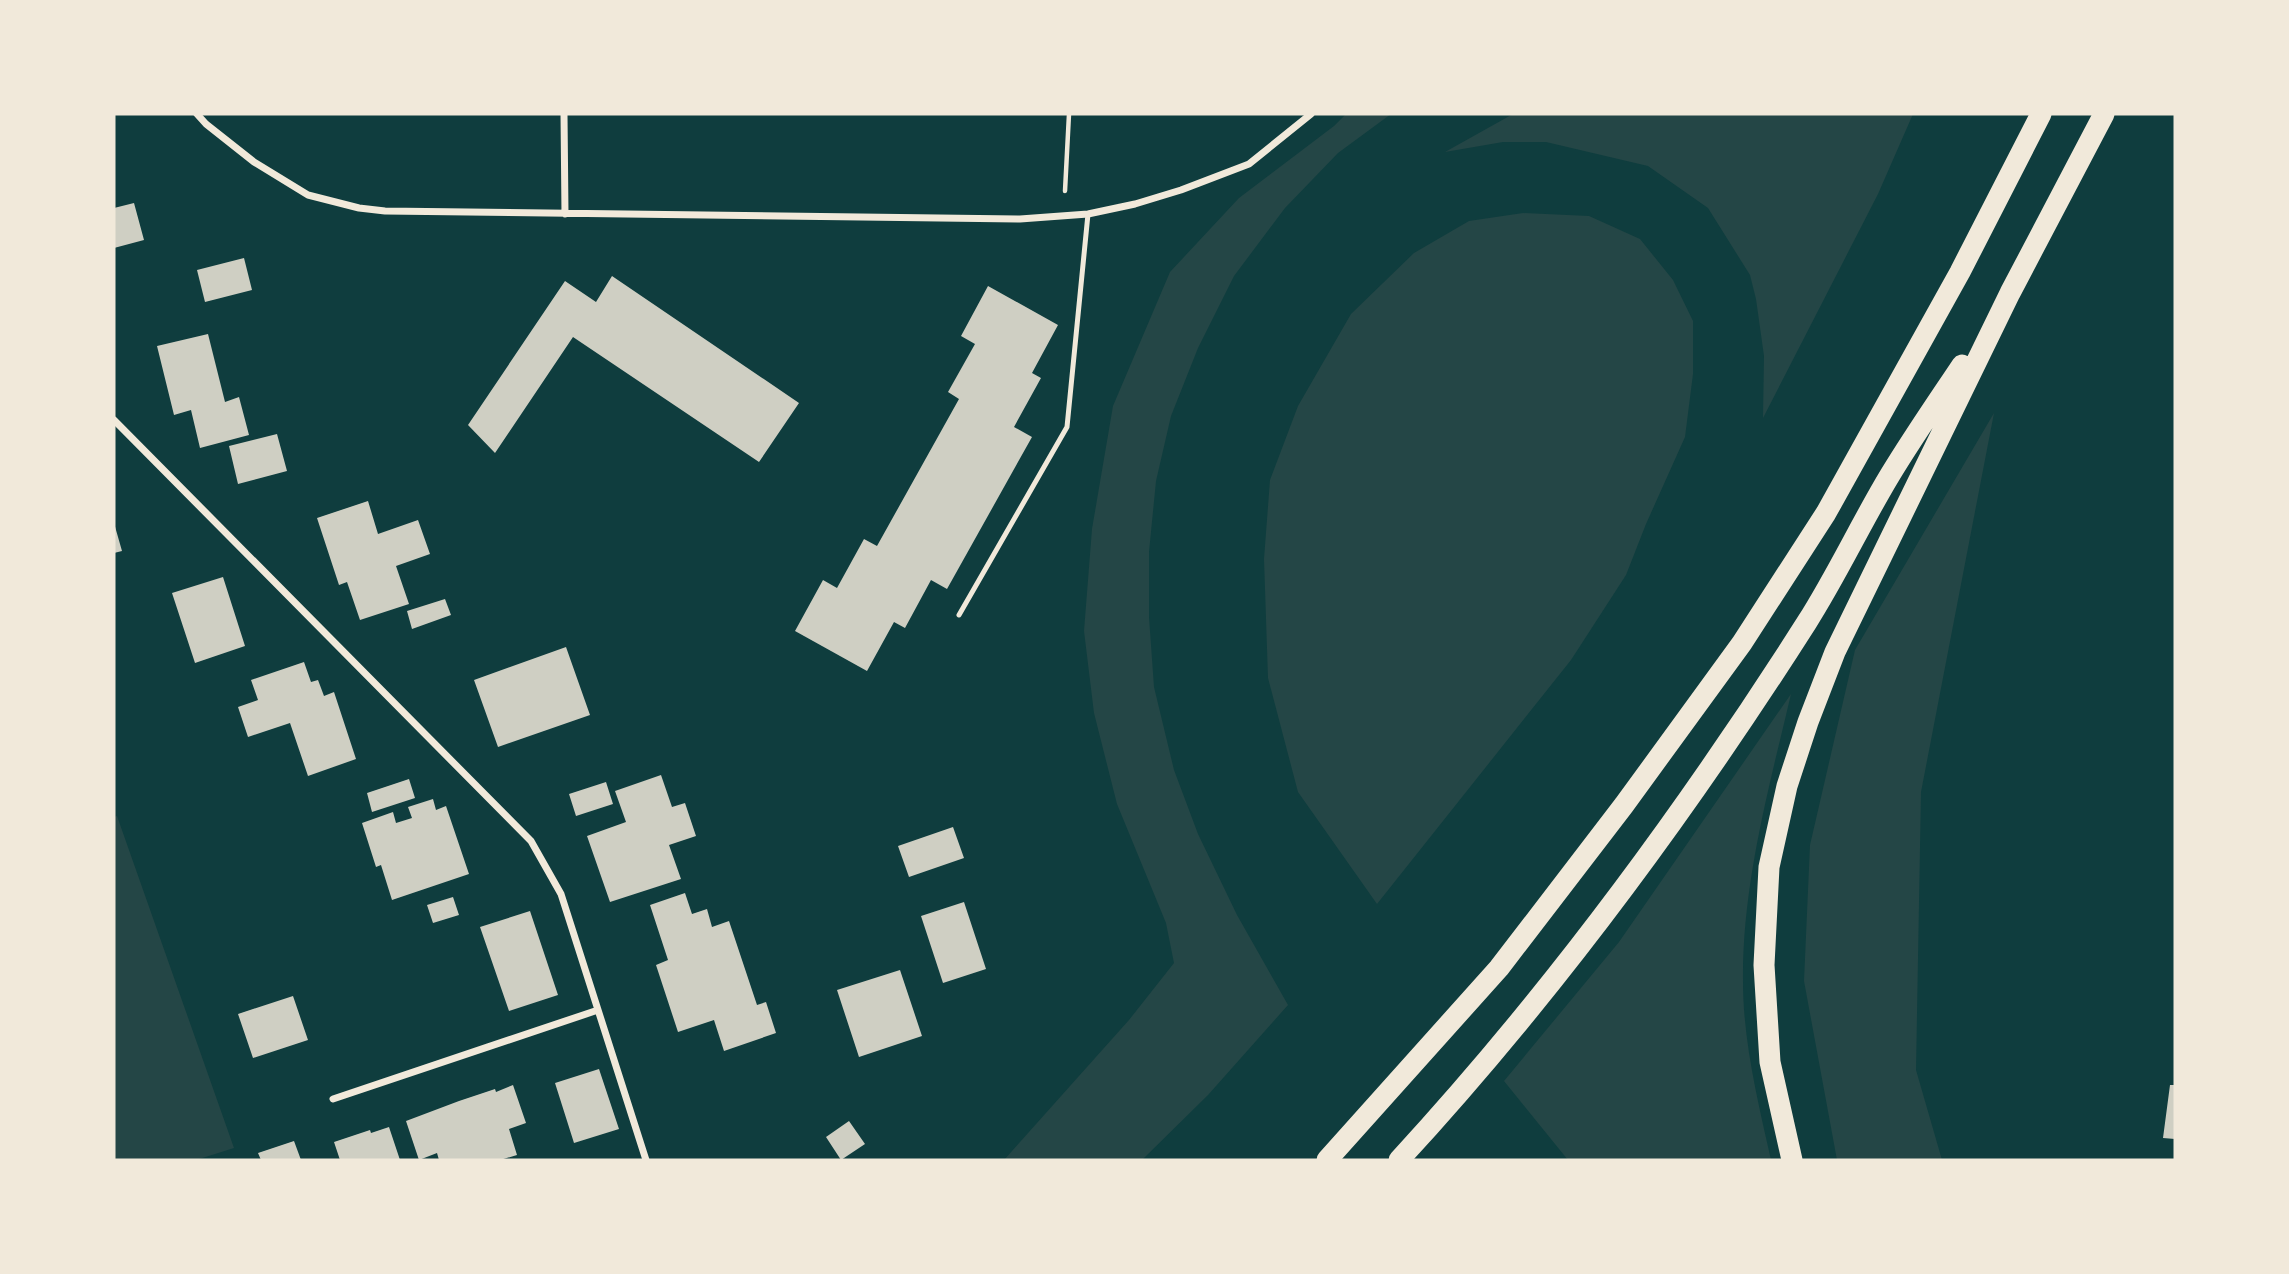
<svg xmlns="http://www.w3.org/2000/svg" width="2289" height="1274" font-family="'Exo 2',sans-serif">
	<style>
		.green { fill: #244646 }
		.building { fill: #cfcfc3 }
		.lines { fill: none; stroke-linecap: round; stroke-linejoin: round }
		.path { stroke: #f1e9da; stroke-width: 4.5 }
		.service { stroke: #f1e9da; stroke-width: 5 }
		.minor { stroke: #f1e9da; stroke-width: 7 }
		.motorway { stroke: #f1e9da; stroke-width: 21 }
	</style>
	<rect width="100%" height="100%" fill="#0f3d3e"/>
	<path class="green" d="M1346,114H1391L1338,153L1285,208L1234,276L1198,348L1171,416L1156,481L1149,552V617L1154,687L1174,770L1198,834L1237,915L1288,1005L1208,1095L1142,1160H1004L1129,1020L1174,963L1166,923L1117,804L1094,713L1084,631L1092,529L1113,406L1170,272L1239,198L1334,126Z
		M1513,114H1913L1878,194L1763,418L1764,356L1756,299L1750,275L1708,208L1648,166L1546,142H1503L1445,152Z
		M1523,213L1589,216L1640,239L1673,280L1693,321V374L1685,437L1646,524L1626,575L1571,660L1377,904L1298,792L1268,678L1264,559L1270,480L1298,406L1351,314L1414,253L1469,221Z
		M1994,413L1921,792L1916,1070L1942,1160H1837L1804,981L1810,845L1855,650Z
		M1791,694C1769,788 1742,884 1743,982C1743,1041 1758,1102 1771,1160H1568L1504,1081L1619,942Z
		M117,816L234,1148L196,1160H114V817Z"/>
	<path class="building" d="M134,203L144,240L114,248V208Z
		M244,258L252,290L205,302L197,270Z
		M612,276L799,403L759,462L573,337L495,453L468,425L565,281L596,302Z
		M988,286L1058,325L1032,373L1041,378L1014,427L1032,437L947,589L931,580L905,628L894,622L867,671L795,631L823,580L837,588L864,539L877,546L959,399L948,392L975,344L961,336Z
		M208,334L225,402L239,397L249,435L200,448L191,410L174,415L157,346Z
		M277,434L287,471L238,484L229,446Z
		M368,501L378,534L418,520L430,554L396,566L409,604L360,620L347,582L339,585L317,518Z
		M114,523L122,551L114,553Z
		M223,577L245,646L195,663L172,593Z
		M445,599L451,615L412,629L407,611Z
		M566,647L590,715L498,747L474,680Z
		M304,662L311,682L318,680L324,696L334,692L356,759L308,776L290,723L248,737L238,707L258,700L251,680Z
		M661,775L672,807L685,803L696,836L669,845L681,879L610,902L587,836L626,822L615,791Z
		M409,779L415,798L372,812L367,793Z
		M606,782L613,804L576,816L569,794Z
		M433,799L436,810L446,806L469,874L392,900L381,865L376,867L362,823L393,812L396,823L412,818L408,807Z
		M953,827L964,858L909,877L898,846Z
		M685,893L692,914L707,909L712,927L729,921L757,1005L766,1002L776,1033L724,1051L714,1020L678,1032L656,965L668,960L650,905Z
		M453,897L459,915L433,923L427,905Z
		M964,902L986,969L943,983L921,916Z
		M530,911L558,995L509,1011L480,927Z
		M900,970L922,1036L859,1057L837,990Z
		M293,996L308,1040L253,1058L238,1014Z
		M599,1069L619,1129L574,1143L555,1083Z
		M513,1085L526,1123L509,1129L517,1155L500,1160H439L437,1153L419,1160L406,1121L459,1101L495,1089L496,1092Z
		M2170,1085H2175V1139L2163,1138Z
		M849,1121L865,1144L841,1160L826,1137Z
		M389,1127L400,1160H340L334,1142L370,1130L371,1133Z
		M294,1141L301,1160H261L258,1153Z"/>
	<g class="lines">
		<path class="path" d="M1065,191L1069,114"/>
		<path class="service" d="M959,615L1067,427L1088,214"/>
		<path class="minor" d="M197,114L206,124L254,162L308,195L359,208L385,211L1020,219L1088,214L1135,204L1181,190L1249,164L1311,114
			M564,114L565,214
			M114,420L531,841L561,894L646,1160
			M333,1099L598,1010"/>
		<path class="motorway" d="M1327,1160L1499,968L1624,805L1742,643L1826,513L1960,272L2041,114
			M1399,1160C1552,994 1686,812 1807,622C1837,575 1861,523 1890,475C1913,437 1938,401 1962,365
			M1792,1160L1770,1062L1764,965L1769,867L1787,786L1808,722L1835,652L2010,293L2104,114"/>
	</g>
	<rect width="2289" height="1274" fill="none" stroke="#f1e9da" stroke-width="231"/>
</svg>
